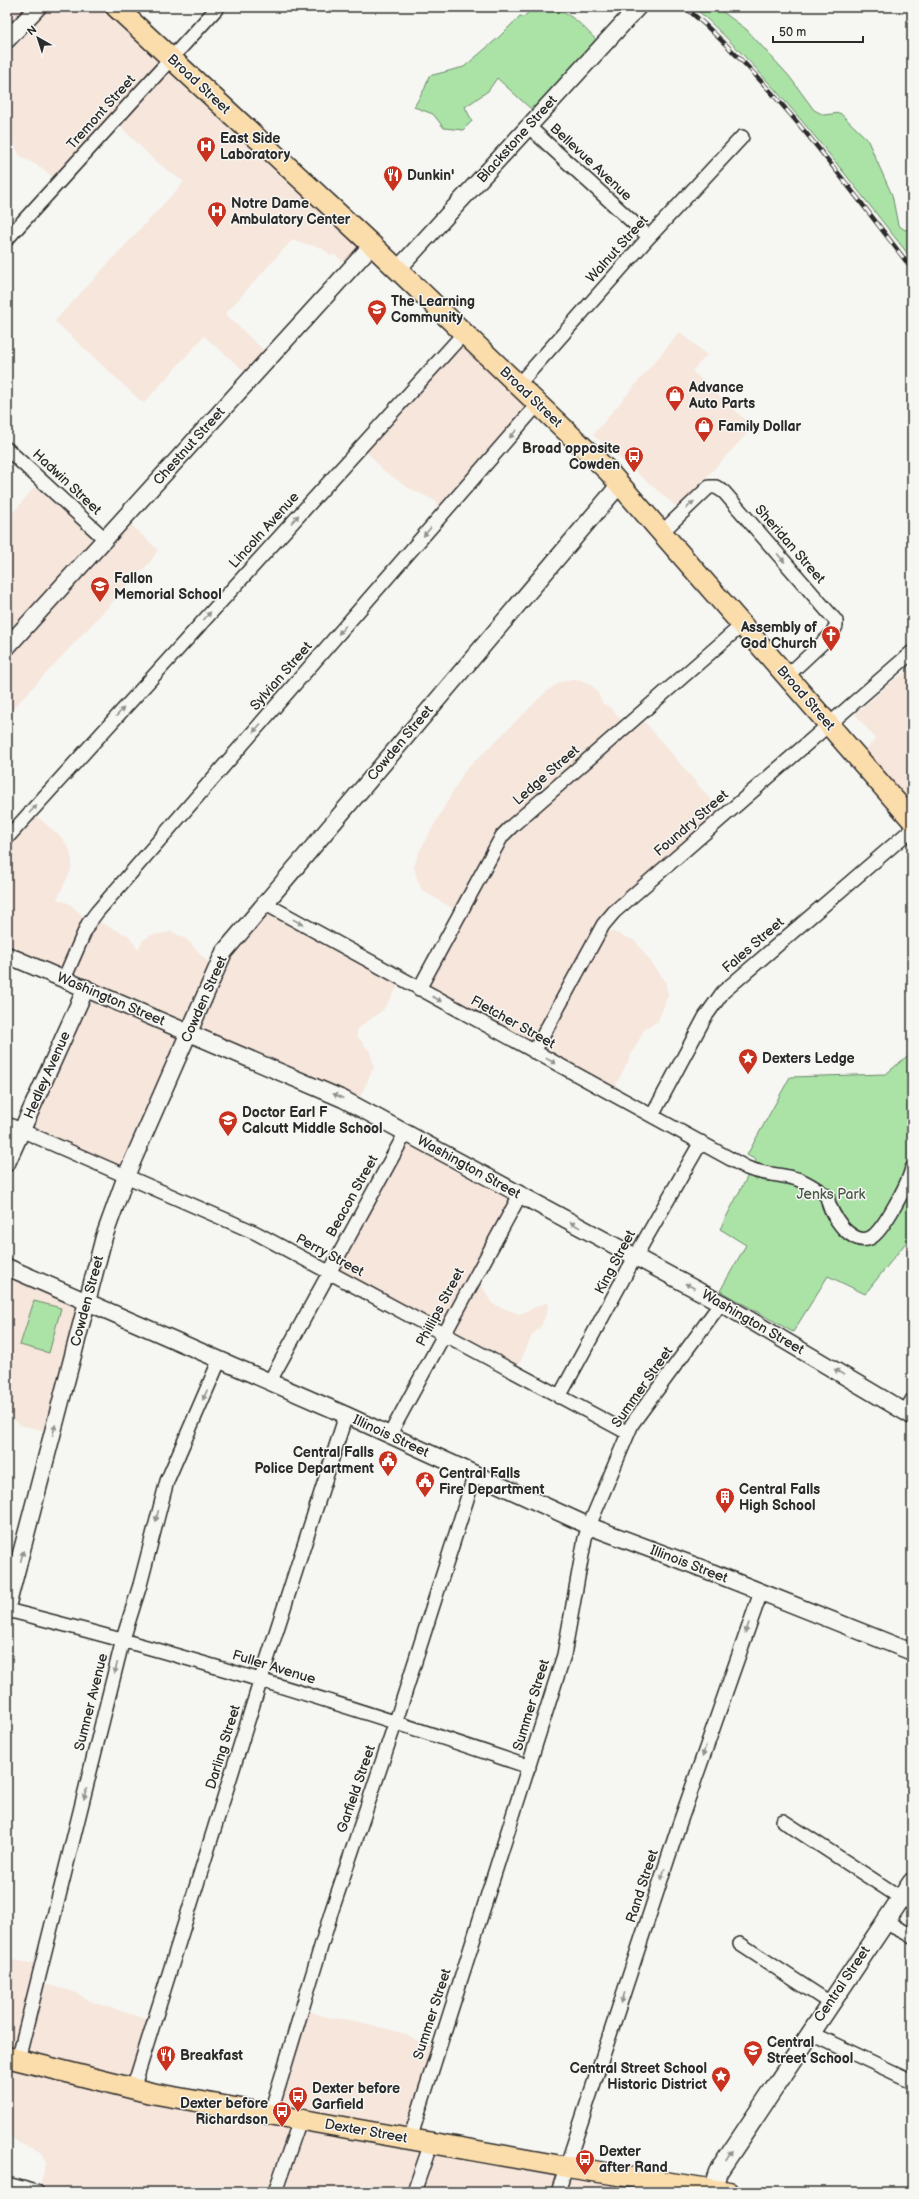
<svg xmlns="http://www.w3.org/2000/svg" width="919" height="2199" font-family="'Balsamiq Sans',sans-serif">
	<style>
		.built { fill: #f6e6db }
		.green { fill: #abe3a7; stroke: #6b8769 }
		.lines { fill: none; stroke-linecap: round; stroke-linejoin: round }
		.minor-casing { stroke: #2b2b2b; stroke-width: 16 }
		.tertiary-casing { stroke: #2b2b2b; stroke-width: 19 }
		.secondary-casing { stroke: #2b2b2b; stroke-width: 21 }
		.primary-casing { stroke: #2b2b2b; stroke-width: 23 }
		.minor { stroke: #f6f6f2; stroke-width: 13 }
		.tertiary { stroke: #f6f6f2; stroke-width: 16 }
		.secondary { stroke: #f6f6f2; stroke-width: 18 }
		.primary { stroke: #fbddab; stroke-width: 20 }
		.rail-casing { stroke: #2b2b2b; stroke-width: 4.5 }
		.rail { stroke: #f6f6f2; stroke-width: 3; stroke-dasharray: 9; stroke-linecap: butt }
		.oneway { fill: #90908e }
		.labels { text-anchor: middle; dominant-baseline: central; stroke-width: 3; stroke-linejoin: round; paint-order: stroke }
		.street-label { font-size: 14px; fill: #2b2b2b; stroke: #f6f6f2 }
		.poi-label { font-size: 14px; font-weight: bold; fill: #2b2b2b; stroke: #f6f6f2; text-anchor: start }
		.park-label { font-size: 14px; fill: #4b594a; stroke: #f6f6f2 }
	</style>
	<rect width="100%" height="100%" fill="#f6f6f2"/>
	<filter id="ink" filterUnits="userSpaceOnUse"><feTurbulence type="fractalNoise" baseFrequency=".025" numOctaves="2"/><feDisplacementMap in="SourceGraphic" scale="8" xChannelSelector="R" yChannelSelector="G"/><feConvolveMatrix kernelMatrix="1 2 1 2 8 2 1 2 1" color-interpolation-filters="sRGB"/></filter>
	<g filter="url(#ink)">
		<path class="built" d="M7,7H117L373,248L352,269L335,255H330L322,248L292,240L225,314L272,358L254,379L204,336L144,403L142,402L55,321L184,182L154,160L119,125L63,186L42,168L20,156L10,136H7Z
			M680,332L707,355L692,371L753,427L678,508L593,435Z
			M467,339L539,407L440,523L436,501L407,487L383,470L365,450Z
			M39,482L105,540L128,522L158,550L150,562L7,715V520Z
			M912,668V805L865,750L876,739L855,714L894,680Z
			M572,680L582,681L595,688L603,704L610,707L629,729L643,720L727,819L608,925V930L635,941L665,981L668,995L658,1021L644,1030L612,1092L422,989L459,912L423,891L418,882L414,867L419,852L464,772L547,691L560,682Z
			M33,813L62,838L69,849L72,860L71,870L57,899L70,904L90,923L97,921L129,936L138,950L143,940L151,935L172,932L186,939L206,960L219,967L264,910L401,981L383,1010L357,1029V1036L370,1052L374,1067L356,1105L193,1033L131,1171L26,1136L90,991L7,954V840Z
			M409,1136L523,1197L479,1281L492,1304L519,1314L548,1302L547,1311L541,1326L532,1335L516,1371L333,1275Z
			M7,1271L89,1307L51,1432L20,1425L7,1414Z
			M7,1957L12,1960L44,1965L41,1983L74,1992L92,2002L155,2022L136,2087L274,2118L309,2011L326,2017L356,2021L406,2034L419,2042L440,2049L413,2141L693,2192H38L47,2161L39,2151L19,2143L7,2133Z"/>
		<path class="green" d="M533,7C570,7 580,24 604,48L546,113L533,106L531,109L497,78L488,91L465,107L472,121L463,130L444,128L433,114L414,107L425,88L429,76L464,67L498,38L520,16L524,17Z
			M694,7H716L746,29L789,76L814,110L824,115L840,113L867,139L892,195L898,225L905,230L912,229V259C842,171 778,83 694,7Z
			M912,1052V1235L865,1294L828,1276L793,1332L720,1291L746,1245L720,1229L756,1160L747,1155L790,1077L886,1074Z
			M34,1301L61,1308L49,1353L20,1345Z"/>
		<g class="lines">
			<g class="minor-casing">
				<path id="minor" d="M528,126L649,237
					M7,239L218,7
					M518,385L649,237L742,137
					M7,449L105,539
					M662,532L709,487H716L724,492L836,621V626L832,634L787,676
					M7,838L464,333
					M264,903L747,1168C764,1175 782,1174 800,1180C810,1184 818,1190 827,1196C829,1209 835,1218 843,1228C850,1235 860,1243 870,1238C883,1232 909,1182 912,1168
					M64,979L88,924L97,912L538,404
					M419,989L502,836L513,825L742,625
					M534,1052L603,925L614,912L912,652
					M652,1116L705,1017L723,992L912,829
					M7,1124L256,1233L628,1433
					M270,1381L406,1132
					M559,1397L635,1257L701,1142
					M905,1412L912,1400
					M389,1436L520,1195
					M7,1610C184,1654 357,1708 529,1767
					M783,1821L901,1898
					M884,1922L912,1936
					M740,1944L830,2003
					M810,2033L912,2081
					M18,2060L123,1639L140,1585L167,1481L220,1359
					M133,2089L261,1679L346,1415
					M270,2115L332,1910L396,1721L475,1474
					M410,2139L564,1655L585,1538L589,1526L632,1424L721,1303
					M7,2184L37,2192
					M275,2192L300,2120
					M414,2192L431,2143
					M558,2192L679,1825L761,1592"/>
			</g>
			<g class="tertiary-casing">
				<path id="tertiary" d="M7,40L38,7
					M397,270L638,7
					M7,647L372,245
					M7,955L343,1099L721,1303L912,1416
					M7,1163L86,988
					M7,1267L346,1415L589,1526L701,1568L912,1652
					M7,1607L104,1237L126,1176L224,952L620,484"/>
			</g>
			<g class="secondary-casing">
				<path id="secondary" d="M712,2190L718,2172L912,1882"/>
			</g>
			<g class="primary-casing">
				<path id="primary" d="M116,7L372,245L608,471L912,820
					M7,2057L151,2093L567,2167L729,2192"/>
			</g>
			<use href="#minor" class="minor"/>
			<use href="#tertiary" class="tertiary"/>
			<use href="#secondary" class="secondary"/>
			<use href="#primary" class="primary"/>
			<g class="rail-casing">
				<path id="rail" d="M685,7C774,83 841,177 912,269"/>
			</g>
			<use href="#rail" class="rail"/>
		</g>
		<defs><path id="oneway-solid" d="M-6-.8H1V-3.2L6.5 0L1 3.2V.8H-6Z"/></defs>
		<g class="oneway">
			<use href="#oneway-solid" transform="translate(513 434) rotate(131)"/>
			<use href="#oneway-solid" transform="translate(690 505) rotate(-43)"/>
			<use href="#oneway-solid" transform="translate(295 519) rotate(-48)"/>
			<use href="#oneway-solid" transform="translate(427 532) rotate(131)"/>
			<use href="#oneway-solid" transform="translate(781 558) rotate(49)"/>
			<use href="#oneway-solid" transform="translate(207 616) rotate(-48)"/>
			<use href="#oneway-solid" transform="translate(342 630) rotate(131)"/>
			<use href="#oneway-solid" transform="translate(120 712) rotate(-48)"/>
			<use href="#oneway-solid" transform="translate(257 728) rotate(131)"/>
			<use href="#oneway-solid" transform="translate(33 809) rotate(-48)"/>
			<use href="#oneway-solid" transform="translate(298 922) rotate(29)"/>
			<use href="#oneway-solid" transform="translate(437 999) rotate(29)"/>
			<use href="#oneway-solid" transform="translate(551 1061) rotate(29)"/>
			<use href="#oneway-solid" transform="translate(338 1096) rotate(-155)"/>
			<use href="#oneway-solid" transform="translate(575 1225) rotate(-151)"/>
			<use href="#oneway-solid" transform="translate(690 1286) rotate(-152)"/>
			<use href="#oneway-solid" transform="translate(839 1372) rotate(-149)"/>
			<use href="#oneway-solid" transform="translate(205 1395) rotate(114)"/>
			<use href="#oneway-solid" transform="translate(54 1430) rotate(-76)"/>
			<use href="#oneway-solid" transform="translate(157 1516) rotate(104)"/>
			<use href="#oneway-solid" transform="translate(22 1556) rotate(-76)"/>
			<use href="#oneway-solid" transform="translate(747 1628) rotate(111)"/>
			<use href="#oneway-solid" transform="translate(116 1668) rotate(104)"/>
			<use href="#oneway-solid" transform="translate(704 1751) rotate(109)"/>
			<use href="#oneway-solid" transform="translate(85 1794) rotate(104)"/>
			<use href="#oneway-solid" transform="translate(663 1874) rotate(108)"/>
			<use href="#oneway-solid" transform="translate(623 1998) rotate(108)"/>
			<use href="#oneway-solid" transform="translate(729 2155) rotate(-56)"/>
		</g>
	</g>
	<defs>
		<g id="hospital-pin" transform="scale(1)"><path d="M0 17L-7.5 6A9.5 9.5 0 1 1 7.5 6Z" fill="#c8321e" stroke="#f6f6f2"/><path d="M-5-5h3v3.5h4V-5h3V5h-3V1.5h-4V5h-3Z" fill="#fff"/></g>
		<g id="restaurant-pin" transform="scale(1)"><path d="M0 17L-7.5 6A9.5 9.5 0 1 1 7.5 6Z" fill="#c8321e" stroke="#f6f6f2"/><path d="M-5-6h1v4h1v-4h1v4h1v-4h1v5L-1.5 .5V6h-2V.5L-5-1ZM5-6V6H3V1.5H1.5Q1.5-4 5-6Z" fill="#fff"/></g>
		<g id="school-pin" transform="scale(1)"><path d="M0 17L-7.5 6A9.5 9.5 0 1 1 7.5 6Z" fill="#c8321e" stroke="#f6f6f2"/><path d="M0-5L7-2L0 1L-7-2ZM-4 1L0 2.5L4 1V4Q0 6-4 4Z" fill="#fff"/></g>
		<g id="shop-pin" transform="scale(1)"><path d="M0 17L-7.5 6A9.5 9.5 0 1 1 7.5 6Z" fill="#c8321e" stroke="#f6f6f2"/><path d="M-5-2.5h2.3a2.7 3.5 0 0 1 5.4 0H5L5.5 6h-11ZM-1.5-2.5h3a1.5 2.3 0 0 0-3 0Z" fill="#fff"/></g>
		<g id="bus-pin" transform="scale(1)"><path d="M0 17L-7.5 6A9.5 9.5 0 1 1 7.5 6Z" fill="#c8321e" stroke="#f6f6f2"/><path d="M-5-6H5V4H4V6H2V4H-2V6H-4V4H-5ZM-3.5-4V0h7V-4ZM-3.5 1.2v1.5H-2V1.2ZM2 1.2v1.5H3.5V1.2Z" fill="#fff"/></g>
		<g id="church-pin" transform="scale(1)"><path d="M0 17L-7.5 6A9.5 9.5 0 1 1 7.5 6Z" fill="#c8321e" stroke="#f6f6f2"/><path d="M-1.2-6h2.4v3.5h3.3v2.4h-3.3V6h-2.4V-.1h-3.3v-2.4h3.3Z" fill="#fff"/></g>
		<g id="sight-pin" transform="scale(1)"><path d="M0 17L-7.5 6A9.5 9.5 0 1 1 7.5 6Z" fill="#c8321e" stroke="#f6f6f2"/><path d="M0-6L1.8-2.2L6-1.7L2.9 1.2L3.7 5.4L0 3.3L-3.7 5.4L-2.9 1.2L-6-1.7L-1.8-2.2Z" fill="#fff"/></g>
		<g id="civic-pin" transform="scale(1)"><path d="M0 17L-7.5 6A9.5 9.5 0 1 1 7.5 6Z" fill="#c8321e" stroke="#f6f6f2"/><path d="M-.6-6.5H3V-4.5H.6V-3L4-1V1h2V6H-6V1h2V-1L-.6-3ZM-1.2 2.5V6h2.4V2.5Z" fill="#fff"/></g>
		<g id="building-pin" transform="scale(1)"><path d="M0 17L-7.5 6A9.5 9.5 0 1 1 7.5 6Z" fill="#c8321e" stroke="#f6f6f2"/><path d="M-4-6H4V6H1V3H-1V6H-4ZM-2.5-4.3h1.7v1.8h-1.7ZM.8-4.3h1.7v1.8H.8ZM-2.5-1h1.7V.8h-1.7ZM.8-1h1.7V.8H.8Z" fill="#fff"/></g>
	</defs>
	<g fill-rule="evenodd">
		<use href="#hospital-pin" x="206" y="146"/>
		<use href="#restaurant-pin" x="393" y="175"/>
		<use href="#hospital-pin" x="217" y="211"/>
		<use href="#school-pin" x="377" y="309"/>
		<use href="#shop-pin" x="675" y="395"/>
		<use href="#shop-pin" x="704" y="426"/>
		<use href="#bus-pin" x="634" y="456"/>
		<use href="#school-pin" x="100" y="586"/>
		<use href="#church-pin" x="831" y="635"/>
		<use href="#sight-pin" x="748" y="1058"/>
		<use href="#school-pin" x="228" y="1120"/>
		<use href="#civic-pin" x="388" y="1460"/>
		<use href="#civic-pin" x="425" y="1481"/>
		<use href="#building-pin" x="725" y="1497"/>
		<use href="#school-pin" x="753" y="2050"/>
		<use href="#restaurant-pin" x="166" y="2055"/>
		<use href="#sight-pin" x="721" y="2076"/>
		<use href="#bus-pin" x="298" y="2096"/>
		<use href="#bus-pin" x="282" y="2111"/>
		<use href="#bus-pin" x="585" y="2159"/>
	</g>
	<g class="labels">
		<g class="street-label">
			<text transform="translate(199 84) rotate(43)">Broad Street</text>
			<text transform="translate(101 112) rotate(-48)">Tremont Street</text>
			<text transform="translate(517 139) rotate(-48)">Blackstone Street</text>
			<text transform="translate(591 162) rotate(43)">Bellevue Avenue</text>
			<text transform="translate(617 249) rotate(-48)">Walnut Street</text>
			<text transform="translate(531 397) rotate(44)">Broad Street</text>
			<text transform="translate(189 446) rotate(-48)">Chestnut Street</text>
			<text transform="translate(67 482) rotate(43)">Hadwin Street</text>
			<text transform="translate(264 530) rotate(-48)">Lincoln Avenue</text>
			<text transform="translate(790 544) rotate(49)">Sheridan Street</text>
			<text transform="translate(281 676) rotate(-49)">Sylvian Street</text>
			<text transform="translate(806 698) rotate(49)">Broad Street</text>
			<text transform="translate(400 743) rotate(-50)">Cowden Street</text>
			<text transform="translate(546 775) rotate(-41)">Ledge Street</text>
			<text transform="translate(691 823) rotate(-41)">Foundry Street</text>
			<text transform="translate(753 945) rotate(-41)">Fales Street</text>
			<text transform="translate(111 999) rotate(23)">Washington Street</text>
			<text transform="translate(204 999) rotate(-66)">Cowden Street</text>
			<text transform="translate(513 1022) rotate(29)">Fletcher Street</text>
			<text transform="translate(47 1075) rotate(-66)">Hedley Avenue</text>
			<text transform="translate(469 1167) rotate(29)">Washington Street</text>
			<text transform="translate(352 1196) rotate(-61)">Beacon Street</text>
			<text transform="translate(330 1255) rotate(28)">Perry Street</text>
			<text transform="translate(615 1262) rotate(-62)">King Street</text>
			<text transform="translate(87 1301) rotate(-75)">Cowden Street</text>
			<text transform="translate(440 1307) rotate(-62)">Phillips Street</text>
			<text transform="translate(753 1322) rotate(30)">Washington Street</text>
			<text transform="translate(642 1387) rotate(-55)">Summer Street</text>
			<text transform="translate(391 1436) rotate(25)">Illinois Street</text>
			<text transform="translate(689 1564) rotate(21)">Illinois Street</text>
			<text transform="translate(274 1667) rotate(17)">Fuller Avenue</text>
			<text transform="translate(91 1702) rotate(-76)">Sumner Avenue</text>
			<text transform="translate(531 1705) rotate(-73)">Summer Street</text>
			<text transform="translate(223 1747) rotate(-73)">Darling Street</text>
			<text transform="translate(356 1789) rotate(-71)">Garfield Street</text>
			<text transform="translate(642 1886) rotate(-72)">Rand Street</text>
			<text transform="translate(842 1984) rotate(-56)">Central Street</text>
			<text transform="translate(432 2014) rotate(-72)">Summer Street</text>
			<text transform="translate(366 2131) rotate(10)">Dexter Street</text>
		</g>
		<g class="poi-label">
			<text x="220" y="138">East Side<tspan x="220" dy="16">Laboratory</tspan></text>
			<text x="407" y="175">Dunkin'</text>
			<text x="231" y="203">Notre Dame<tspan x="231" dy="16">Ambulatory Center</tspan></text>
			<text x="391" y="301">The Learning<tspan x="391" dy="16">Community</tspan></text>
			<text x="689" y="387">Advance<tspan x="689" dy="16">Auto Parts</tspan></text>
			<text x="718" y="426">Family Dollar</text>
			<text x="620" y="448" text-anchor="end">Broad opposite<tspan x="620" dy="16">Cowden</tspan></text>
			<text x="114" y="578">Fallon<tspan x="114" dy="16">Memorial School</tspan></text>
			<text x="817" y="627" text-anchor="end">Assembly of<tspan x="817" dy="16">God Church</tspan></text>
			<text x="762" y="1058">Dexters Ledge</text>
			<text x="242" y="1112">Doctor Earl F<tspan x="242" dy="16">Calcutt Middle School</tspan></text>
			<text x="374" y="1452" text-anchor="end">Central Falls<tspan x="374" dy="16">Police Department</tspan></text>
			<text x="439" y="1473">Central Falls<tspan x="439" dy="16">Fire Department</tspan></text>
			<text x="739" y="1489">Central Falls<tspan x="739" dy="16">High School</tspan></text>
			<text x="767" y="2042">Central<tspan x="767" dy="16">Street School</tspan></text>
			<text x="180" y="2055">Breakfast</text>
			<text x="707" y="2068" text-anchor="end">Central Street School<tspan x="707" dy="16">Historic District</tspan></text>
			<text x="312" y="2088">Dexter before<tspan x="312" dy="16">Garfield</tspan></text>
			<text x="268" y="2103" text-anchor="end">Dexter before<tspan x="268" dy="16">Richardson</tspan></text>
			<text x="599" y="2151">Dexter<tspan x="599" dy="16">after Rand</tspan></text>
		</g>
		<g class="park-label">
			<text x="831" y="1194">Jenks Park</text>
		</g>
	</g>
	<rect width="919" height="2199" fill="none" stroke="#f6f6f2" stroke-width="24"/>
	<rect x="12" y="12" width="895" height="2175" fill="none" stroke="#2b2b2b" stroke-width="1.5" filter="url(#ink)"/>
	<g transform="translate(38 38) rotate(321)" stroke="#f6f6f2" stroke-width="3" paint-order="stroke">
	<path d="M0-3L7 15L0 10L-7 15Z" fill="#2b2b2b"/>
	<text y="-6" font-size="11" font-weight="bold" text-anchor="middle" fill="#2b2b2b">N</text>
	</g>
	<path d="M773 36v6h90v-6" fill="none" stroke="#2b2b2b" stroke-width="2"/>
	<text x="779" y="36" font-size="12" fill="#2b2b2b" stroke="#f6f6f2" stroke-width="3" paint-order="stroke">50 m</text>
</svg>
